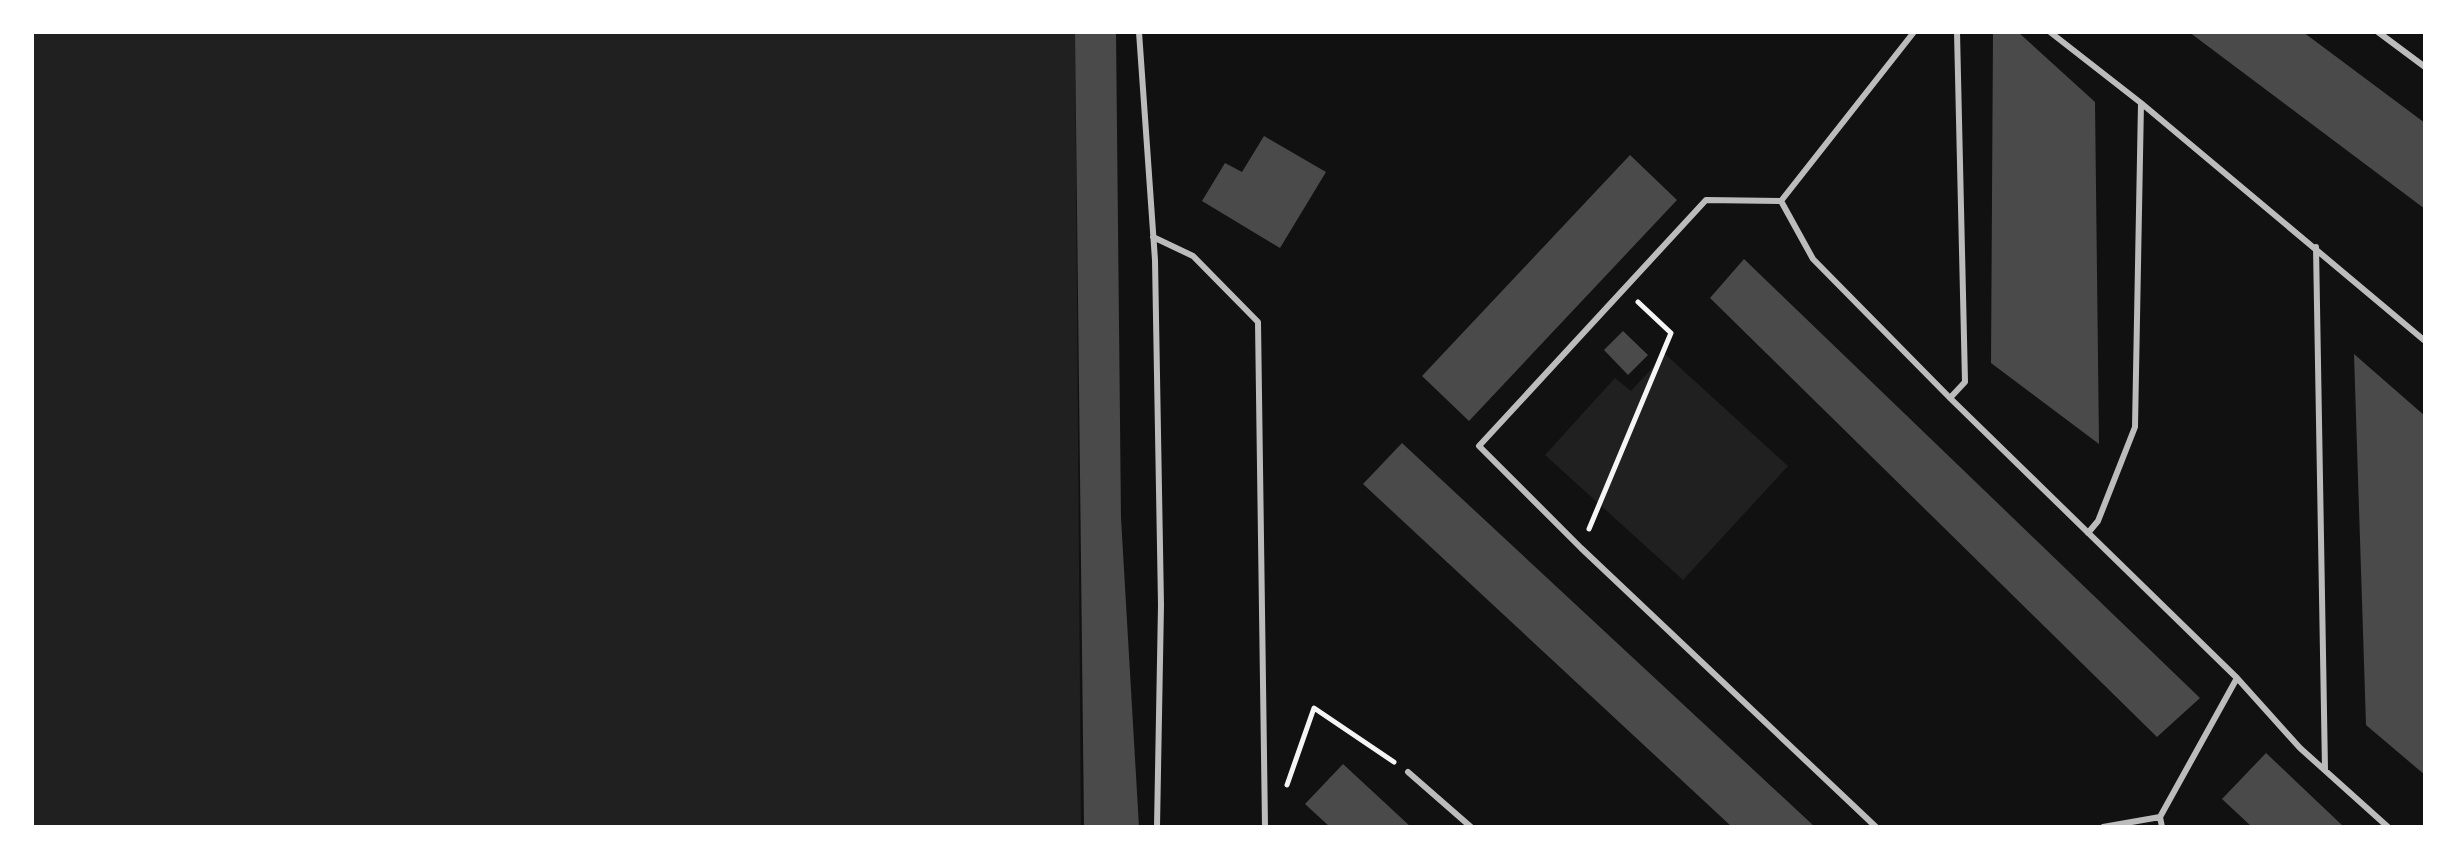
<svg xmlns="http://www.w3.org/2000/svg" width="2457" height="859" font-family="'Fira Sans',sans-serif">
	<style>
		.green { fill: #202020 }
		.building { fill: #4a4a4a }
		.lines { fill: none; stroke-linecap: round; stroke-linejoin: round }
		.path { stroke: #f5f5f5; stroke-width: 5 }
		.service { stroke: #bcbcbc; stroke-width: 6 }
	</style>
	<rect width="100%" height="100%" fill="#111"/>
	<path class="green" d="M32,32H1075L1081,827H32Z
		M1665,354L1788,466L1683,580L1545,455L1615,378L1631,391Z"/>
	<path class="building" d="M1075,32H1116L1121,518L1139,827H1084Z
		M1993,32H2018L2095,102L2099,444L1991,363Z
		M2189,32H2303L2425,123V209Z
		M1264,136L1326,172L1280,248L1202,201L1225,163L1242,172Z
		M1630,155L1677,200L1469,421L1422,376Z
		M1744,259L2200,698L2157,737L1710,298Z
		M1623,331L1648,355L1628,375L1604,350Z
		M2354,354L2425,416V775L2366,725Z
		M1402,443L1815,827H1732L1363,484Z
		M2266,753L2344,827H2252L2222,799Z
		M1343,764L1411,827H1330L1305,804Z"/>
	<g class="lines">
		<path class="path" d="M1589,529L1671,333L1638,302
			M1287,785L1314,708L1394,762"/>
		<path class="service" d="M1139,32L1155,260L1161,605L1157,827
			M1914,32L1781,201L1813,259L1950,398L2237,678L2160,817
			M2050,32L2141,103L2135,427L2098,521L2088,533
			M2378,32L2425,67
			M2141,103L2425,341
			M1781,201L1706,200L1479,446L1581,548L1876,827
			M1153,237L1193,256L1258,322L1265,827
			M2316,247L2325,770
			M1950,398L1965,382L1957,32
			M2237,678L2300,748L2388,827
			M1408,772L1471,827
			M2103,827L2160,817L2162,827"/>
	</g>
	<rect width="2457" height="859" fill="none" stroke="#ffffff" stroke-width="68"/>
</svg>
